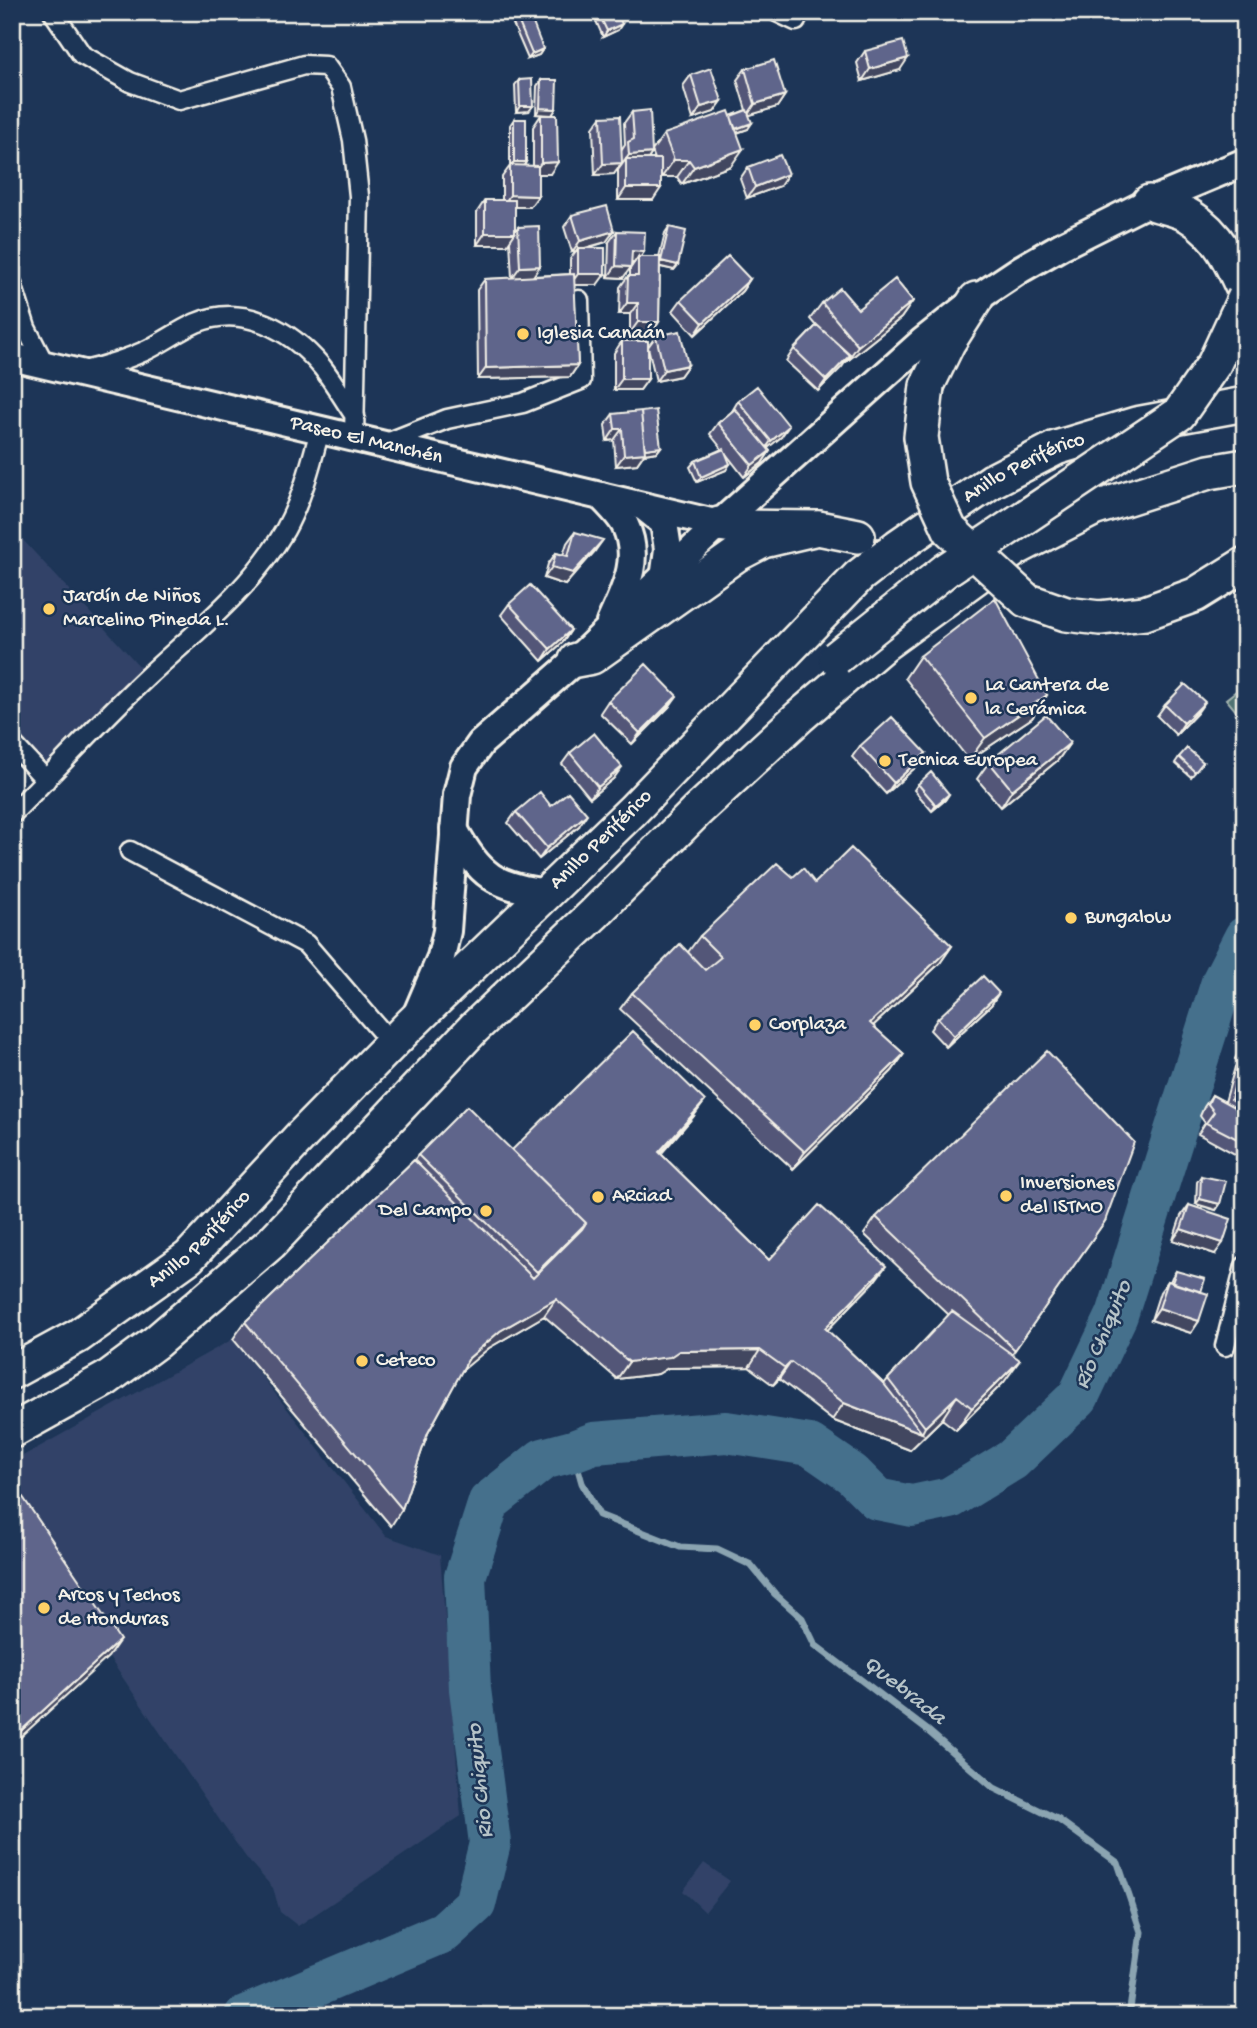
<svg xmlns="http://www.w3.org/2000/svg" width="1257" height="2028" font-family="'Gochi Hand',sans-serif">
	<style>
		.built { fill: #314367 }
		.green { fill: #507272; stroke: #a2b2ad; stroke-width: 2 }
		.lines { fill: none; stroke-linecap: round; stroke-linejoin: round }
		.stream { stroke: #8ba4b1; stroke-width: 7 }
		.river { stroke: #45708c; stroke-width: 42 }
		.street-casing { stroke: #f4f1e8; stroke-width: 23 }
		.secondary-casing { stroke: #f4f1e8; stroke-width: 32 }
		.highway-casing { stroke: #f4f1e8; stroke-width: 38 }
		.street { stroke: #1d3557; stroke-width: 18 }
		.secondary { stroke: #1d3557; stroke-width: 26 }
		.highway { stroke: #1d3557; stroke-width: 33 }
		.highway-bridge-casing { stroke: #f4f1e8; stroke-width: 38; stroke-linecap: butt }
		.highway-bridge { stroke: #1d3557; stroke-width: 33 }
		.wall { fill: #525778; stroke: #f4f1e8; stroke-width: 2 }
		.shaded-wall { fill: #424761; stroke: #f4f1e8; stroke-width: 2 }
		.building { fill: #5f658b; stroke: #f4f1e8; stroke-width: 2 }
		.poi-dot { fill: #ffd166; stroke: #1d3557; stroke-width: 2.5 }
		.labels { text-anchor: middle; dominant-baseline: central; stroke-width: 5; stroke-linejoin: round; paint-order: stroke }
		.poi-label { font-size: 21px; fill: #f4f1e8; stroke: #1d3557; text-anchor: start }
		.street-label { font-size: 21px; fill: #f4f1e8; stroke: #1d3557 }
		.water-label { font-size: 23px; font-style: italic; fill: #b7c4c8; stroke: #1d3557 }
	</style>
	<rect width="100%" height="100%" fill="#1d3557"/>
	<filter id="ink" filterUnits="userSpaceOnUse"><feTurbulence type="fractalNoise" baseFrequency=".0143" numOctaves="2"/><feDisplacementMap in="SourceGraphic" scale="14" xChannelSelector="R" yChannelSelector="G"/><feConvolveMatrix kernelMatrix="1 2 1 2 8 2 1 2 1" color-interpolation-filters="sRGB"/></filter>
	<g filter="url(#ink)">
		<path class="built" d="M22,539L143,670L46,771L12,733V548Z
			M233,1339L386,1536L440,1555L461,1816L298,1926L280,1912L273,1888L248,1860L223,1825L12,1515V1462Z
			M704,1863L730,1881L705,1912L683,1891Z"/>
		<path class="green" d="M1245,684V722L1226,699Z"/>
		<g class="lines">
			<path class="stream" d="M573,1451L582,1483L599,1515L680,1547L717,1549L751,1565L775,1594L802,1618L815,1645L927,1730L994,1788L1059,1820L1118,1863L1141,1932L1129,2016"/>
			<path class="river" d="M245,2016L444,1932L475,1904L490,1843L470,1689L465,1577L489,1502L543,1459L573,1451L594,1443L726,1432L810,1445L852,1474L877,1499L912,1506L950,1498L1012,1460L1078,1397L1117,1315L1222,982L1245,937"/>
			<g class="street-casing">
				<path id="street" d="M53,12L82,55L130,82L179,100L304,65L326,66L341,87L353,140L359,196L354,438
					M777,12L796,21
					M12,284L26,328L45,365
					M84,371C105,366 125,360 145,351C162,343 178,331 196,323C244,303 291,330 322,367C334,382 344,400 355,416
					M384,444L447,419L523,403L581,380L579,300
					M12,743L46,780
					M12,814C57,769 100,721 147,677C195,632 251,589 285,530C302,499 311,464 320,430
					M130,851L306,944L392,1044
					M1225,1346L1245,1266"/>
			</g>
			<g class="secondary-casing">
				<g id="secondary">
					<path id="s1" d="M12,357L719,524"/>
					<path d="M601,496C609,505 620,515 625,525C642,560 624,591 610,623"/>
					<path d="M644,507L664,523L668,549L664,579"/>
					<path d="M454,829C480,876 495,887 549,893"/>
					<path d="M418,1011L441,957L447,931L457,795L464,767L481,743L576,660L719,524L923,341L976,299L1021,269L1063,245L1149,202L1245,162"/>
				</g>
			</g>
			<g class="highway-casing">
				<g id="highway">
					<path d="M1149,202C1162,207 1180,209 1191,217C1219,234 1232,264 1245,293"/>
					<path d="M927,386L948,343L976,299"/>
					<path d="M719,524L739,527L818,528L858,536"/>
					<path d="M1026,600L1066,614L1100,618L1145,613L1195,595L1245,564"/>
					<path d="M576,660L592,657L736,555L763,541L818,528"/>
					<path id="s2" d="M12,1372L78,1336L189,1257L302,1135L410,1025L633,810L859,576L898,546L992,481L1056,448L1136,424L1245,404"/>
					<path d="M12,1431L106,1379L156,1342L271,1243L474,1028L594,914L698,810L800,716L883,645L997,562L1017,548L1093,509L1209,472L1245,466"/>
				</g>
			</g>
			<use href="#street" class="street"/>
			<use href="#secondary" class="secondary"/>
			<use href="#highway" class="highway"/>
			<g class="highway-bridge-casing">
				<path id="highway-bridge" d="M927,386L921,437L928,482L950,530L1026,600
					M836,658L946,570L1179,414L1214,364L1245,297"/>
			</g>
			<use href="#highway-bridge" class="highway-bridge"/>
		</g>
		<path class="wall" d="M592,12H617L618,30L603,37Z
			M517,18L543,49L539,55L528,59L513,24Z
			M865,51L900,70L862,81L857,63Z
			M745,69L785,95L777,107L749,115L748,129L737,133L731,166L682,184L677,177H662L661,174L653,200H618V170L621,166L620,164L614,174L595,175L593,128L601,117L621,151L625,145L624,123L632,112L652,153L648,159H655L652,151L664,134L731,116L746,110L737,80Z
			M691,75L722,101L714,112L693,119L683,86Z
			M519,80L529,111L516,112L515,85Z
			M541,80L556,109L552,115L536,114L537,86Z
			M541,115L550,174H538L530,207H515V231L518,227L533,276L570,274V259L576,251L572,252L564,227L572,215L606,242L587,248L597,285H574L578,365L570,377L478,379L477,290L485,279L512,278L510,241L507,245H477V212L485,200H502V177L510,166V125L514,119L526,162L524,166H533V127Z
			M748,167L780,186L747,198L740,179Z
			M669,227L678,265L674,270L660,267L659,322L651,334L630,333V314H619L620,287L628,276H630V269L634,263H631L623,278L608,277L609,242L617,231L640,257H659L665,233Z
			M750,279L742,291L695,335L673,311L681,300Z
			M913,301L901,318L846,362H845L818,391L786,361L794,349L816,326L810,319L822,303L858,309Z
			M656,336L688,365L680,376L656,381L648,347Z
			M622,341L648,379L640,390H614V353Z
			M738,401L781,437L767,448L770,451L762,463L744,477L726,454V470L697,482L690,467L695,461L722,449L710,434L718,423L731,413Z
			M613,414L661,447L657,452L644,454L637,464L616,466L614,440L607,441L605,425Z
			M575,532L595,551L565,585L544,578L548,564L556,553L563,555L567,543Z
			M509,604L571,630L563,642L542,661L501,615Z
			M920,656L1047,695L1032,718L969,760L905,678Z
			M608,701L669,707L632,744L600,713Z
			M1165,705L1197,713L1176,735L1157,716Z
			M1070,743L1058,760L1001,807L977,779L989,762Z
			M860,746L926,753L918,765L886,794L852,757Z
			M570,753L614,778L590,798L562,764Z
			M1179,757L1203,762L1191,777L1175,763Z
			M918,784L949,794L945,800L932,811L914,790Z
			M551,806L579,826L539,859L508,823L516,812Z
			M793,877L815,883L952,946L940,963L873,1026L904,1054L892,1071L793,1169L620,1009L632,993L688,952L700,936Z
			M991,1005L946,1047L930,1030L938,1018Z
			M1245,1039V1154L1242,1158L1198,1134L1205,1123L1200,1116L1204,1107L1212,1095L1225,1102L1235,1067L1239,1062L1235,1059Z
			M693,1117L661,1154L769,1260L874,1282L827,1330L884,1384L888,1379L949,1315L864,1234L876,1217L1105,1221L1012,1354L1004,1382L956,1430L942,1419L910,1450L832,1420L779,1379L773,1385L749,1367L668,1368L658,1374L617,1379L544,1316L489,1348L462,1370L428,1433L402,1509L391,1526L233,1339L245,1322L414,1160L418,1155L512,1150Z
			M1201,1176L1220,1204L1216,1210L1196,1204L1197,1182Z
			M1189,1205L1215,1254L1173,1240L1181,1216Z
			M1176,1271L1201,1292L1199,1321L1191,1333L1151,1320L1160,1292L1168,1281L1170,1282L1172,1277Z"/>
		<path class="shaded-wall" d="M622,24L618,30L603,37L607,31Z
			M543,49L539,55L528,59L532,54Z
			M908,58L900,70L862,81L870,69Z
			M785,95L777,107L747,116L755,104Z
			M722,101L714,112L693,119L701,107Z
			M520,106H533L529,111L516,112Z
			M540,108L556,109L552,115L536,114Z
			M752,123L748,129L727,136L731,131Z
			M743,149L731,166L682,184L694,167Z
			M652,153L644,165L626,159L621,166L629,155Z
			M674,160H689L677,177H662Z
			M514,162H526L522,168H510Z
			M558,162L550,174H533L541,163Z
			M622,163L614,174L595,175L603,164Z
			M788,174L780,186L747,198L755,187Z
			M626,188H661L653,200H618Z
			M510,195L538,196L530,207H502Z
			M614,231L606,242L578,250V248L576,251L572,252L580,241Z
			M485,233H515L507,245H477Z
			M632,251L644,252L638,261V257L634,263H624Z
			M661,261L678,265L674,270L657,266Z
			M540,266L532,278H512L520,267Z
			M616,266L631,267L623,278L608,277Z
			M578,274H605L597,285H570Z
			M750,279L742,291L695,335L703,323Z
			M913,301L901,318L846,362L858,346Z
			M627,303H638L630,314H619Z
			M638,322H659L651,334L630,333Z
			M850,355L842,367L818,391L826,380Z
			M578,365L570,377L478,379L486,368Z
			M688,365L680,376L656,381L664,370Z
			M622,379H648L640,390H614Z
			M789,426L781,437L763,452L771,441Z
			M615,429H622L614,440L607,441Z
			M661,447L657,452L644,454L637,464L616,466L624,455L642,453L645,449Z
			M770,451L762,463L744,477L752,465Z
			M730,464L726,470L697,482L701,477Z
			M603,540L595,551L565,585L544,578L552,567Z
			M571,630L563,642L542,661L550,649Z
			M1047,695L1032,718L969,760L985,738Z
			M677,696L669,707L632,744L640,733Z
			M1205,702L1197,713L1176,735L1184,723Z
			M1070,743L1058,760L1001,807L1012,790Z
			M926,753L918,765L886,794L894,783Z
			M622,767L614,778L590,798L598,787Z
			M949,794L945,800L932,811L936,805Z
			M587,814L579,826L539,859L547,848Z
			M952,946L940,963L858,1040L870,1023Z
			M999,993L991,1005L946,1047L954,1036Z
			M904,1054L892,1071L793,1169L805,1152Z
			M705,1101L693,1117L647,1169L659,1152Z
			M1200,1199L1220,1204L1216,1210L1196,1204Z
			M1181,1229L1223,1243L1215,1254L1173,1240Z
			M886,1266L874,1282L813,1345L825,1328Z
			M556,1299L544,1316L489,1348L457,1375L469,1358L500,1331Z
			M1159,1308L1199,1321L1191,1333L1151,1320Z
			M760,1350L749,1367L668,1368L658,1374L617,1379L629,1362L679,1351Z
			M1020,1360L1004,1382L956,1430L972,1408Z
			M791,1362L779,1379L773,1385L785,1368Z
			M957,1396L942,1419L910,1450L832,1420L844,1403L922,1433L925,1427Z
			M120,1640L108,1657L12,1745V1739Z"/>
		<path class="building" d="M598,12H617L622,24L607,31Z
			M529,13L543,49L532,54L517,18Z
			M903,41L908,58L870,69L865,51Z
			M774,60L785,95L755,104L745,69Z
			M711,68L722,101L701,107L691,75Z
			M532,79L533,106H520L519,80Z
			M541,80H557L556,109L540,108Z
			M650,110L652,153L629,155L628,142L634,139L632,112Z
			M747,110L752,123L735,129L731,116Z
			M729,111L743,149L694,167L689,160H674L664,134Z
			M541,115H557L558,162L541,163Z
			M620,116L622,163L603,164L601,117Z
			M514,119H526V162H514Z
			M780,155L788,174L755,187L748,167Z
			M626,159H661V188H626Z
			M510,165L538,166V196L510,195Z
			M485,200H515V233H485Z
			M607,206L614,231L580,241L572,215Z
			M539,226L540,266L520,267L518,227Z
			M669,227L686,231L678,265L661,261Z
			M617,231L645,232L644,252L632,251L631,267L616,266Z
			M578,248H605V274H578Z
			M728,256L750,279L703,323L681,300Z
			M638,257H660L659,322H638V303H627L628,276H638Z
			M574,274L578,365L486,368L485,279Z
			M895,279L913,301L858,346L822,303L840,288L858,309Z
			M817,325L850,355L826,380L794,349Z
			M680,331L688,365L664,370L656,336Z
			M622,341H648V379H622Z
			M757,386L789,426L771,441L738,401Z
			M735,409L770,451L752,465L718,423Z
			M656,410L661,447L645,449L641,412Z
			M641,411L645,453L624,455L622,429H615L613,414Z
			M724,449L730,464L701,477L695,461Z
			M575,532L603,540L573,573L552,567L556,553L568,556Z
			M530,585L571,630L550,649L509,604Z
			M995,598L1047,695L985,738L920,656Z
			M646,664L677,696L640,733L608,701Z
			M1185,684L1205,702L1184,723L1165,705Z
			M1046,715L1070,743L1012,790L989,762Z
			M892,717L926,753L894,783L860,746Z
			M594,733L622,767L598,787L570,753Z
			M1187,748L1203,762L1195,772L1179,757Z
			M931,772L949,794L936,805L918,784Z
			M540,792L551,806L568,792L587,814L547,848L516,812Z
			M851,848L952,946L870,1023L904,1054L805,1152L632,993L680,944L705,970L721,957L700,936L777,863L793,877L803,868L815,883Z
			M983,976L999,993L954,1036L938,1018Z
			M633,1031L705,1101L659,1152L769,1260L819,1205L886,1266L825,1328L884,1384L922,1433L844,1403L791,1362L785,1368L760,1350L679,1351L670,1357L629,1362L556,1299L500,1331L469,1358L428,1433L402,1509L245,1322L414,1160L533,1278L582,1229L586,1223L512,1150Z
			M1047,1051L1134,1142L1105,1221L1015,1350L876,1217Z
			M1243,1055L1245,1056V1107L1231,1099Z
			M1212,1095L1245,1113V1143L1206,1123L1214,1112L1208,1104Z
			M467,1106L586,1223L537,1272L418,1155Z
			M1201,1176L1226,1181L1220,1204L1200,1199Z
			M1189,1205L1231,1219L1223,1243L1181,1229Z
			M1176,1271L1205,1279L1201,1292L1172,1283Z
			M1168,1281L1208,1294L1199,1321L1159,1308Z
			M952,1311L1020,1360L972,1408L957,1396L925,1427L888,1379Z
			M12,1481L120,1640L12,1739Z"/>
	</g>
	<g class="poi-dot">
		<circle cx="523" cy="334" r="7"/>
		<circle cx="49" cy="609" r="7"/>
		<circle cx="971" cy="698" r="7"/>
		<circle cx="885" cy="761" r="7"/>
		<circle cx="1071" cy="918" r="7"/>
		<circle cx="755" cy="1025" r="7"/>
		<circle cx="1006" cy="1196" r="7"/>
		<circle cx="598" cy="1197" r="7"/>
		<circle cx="486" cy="1211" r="7"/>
		<circle cx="362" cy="1361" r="7"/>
		<circle cx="44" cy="1608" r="7"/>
	</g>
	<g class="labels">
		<g class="poi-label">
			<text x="537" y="334">Iglesia Canaán</text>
			<text x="63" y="597">Jardín de Niños<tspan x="63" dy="24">Marcelino Pineda L.</tspan></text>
			<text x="985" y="686">La Cantera de<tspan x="985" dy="24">la Cerámica</tspan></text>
			<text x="899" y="761">Tecnica Europea</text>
			<text x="1085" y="918">Bungalow</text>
			<text x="769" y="1025">Corplaza</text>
			<text x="1020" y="1184">Inversiones<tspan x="1020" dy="24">del ISTMO</tspan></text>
			<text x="612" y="1197">ARciad</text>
			<text x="472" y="1211" text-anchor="end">Del Campo</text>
			<text x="376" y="1361">Ceteco</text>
			<text x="58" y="1596">Arcos y Techos<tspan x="58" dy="24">de Honduras</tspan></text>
		</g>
		<g class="street-label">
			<text stroke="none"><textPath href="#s1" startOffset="364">Paseo El Manchén</textPath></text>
			<text stroke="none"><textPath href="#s2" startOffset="1365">Anillo Periférico</textPath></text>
			<text stroke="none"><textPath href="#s2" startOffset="798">Anillo Periférico</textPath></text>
			<text stroke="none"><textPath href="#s2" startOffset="231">Anillo Periférico</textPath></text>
		</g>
		<g class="water-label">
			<text transform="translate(1104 1335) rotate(-67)">Río Chiquito</text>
			<text transform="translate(904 1691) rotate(38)">Quebrada</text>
			<text transform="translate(481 1781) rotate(-96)">Rio Chiquito</text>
		</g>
	</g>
	<rect width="1257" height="2028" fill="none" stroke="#1d3557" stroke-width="42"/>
	<rect x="21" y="21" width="1215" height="1986" fill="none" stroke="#f4f1e8" stroke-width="2.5" filter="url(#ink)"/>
</svg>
